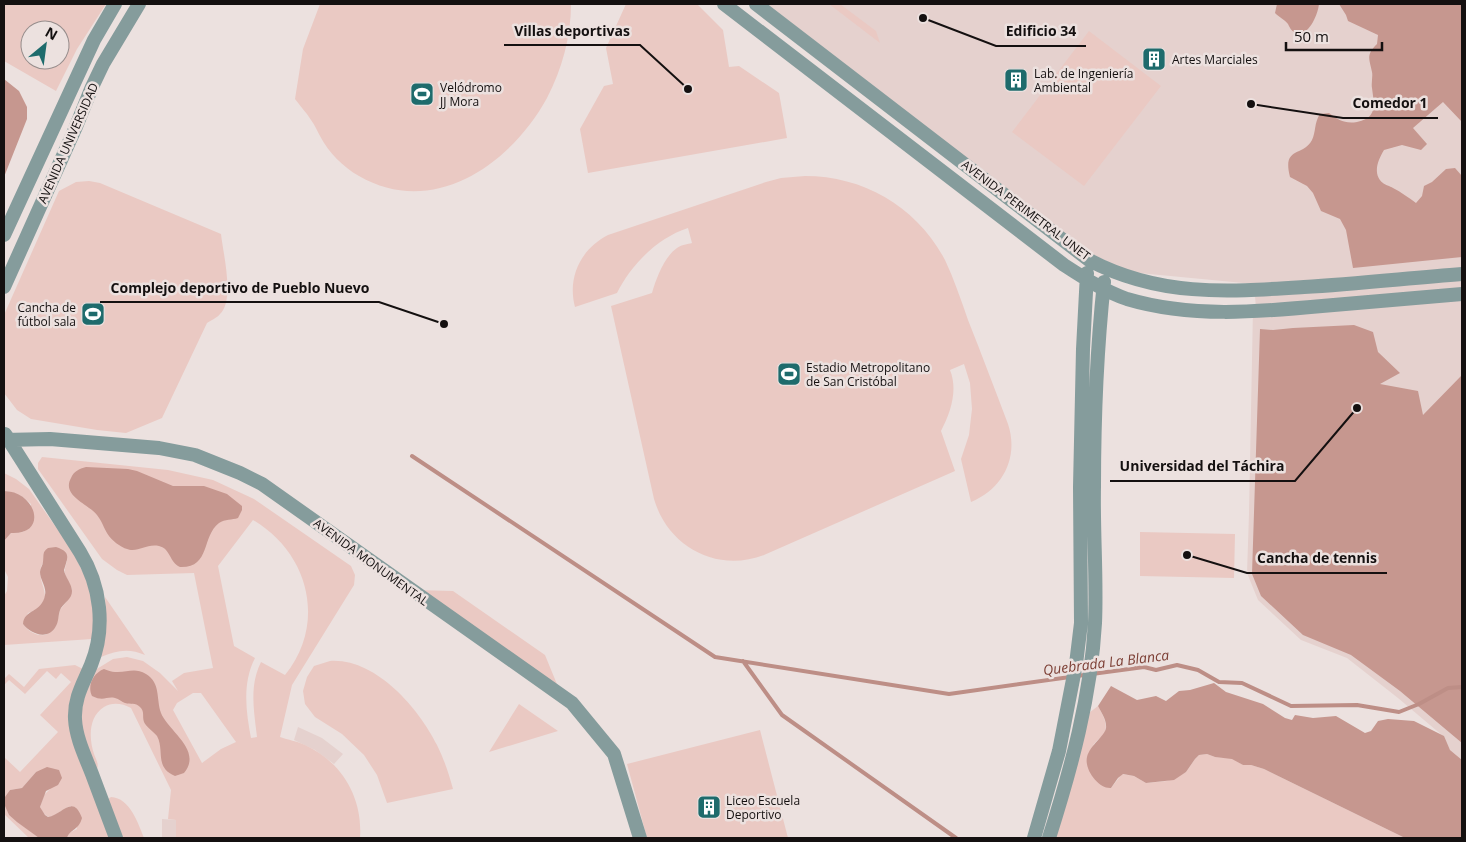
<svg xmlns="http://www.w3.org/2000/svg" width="1466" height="842" font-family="'Open Sans',sans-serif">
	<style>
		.built { fill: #e5d1ce }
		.green { fill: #eac9c3; fill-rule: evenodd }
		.forest { fill: #c6978f }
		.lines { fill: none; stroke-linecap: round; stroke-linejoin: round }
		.stream { stroke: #bd8e86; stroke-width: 4 }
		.minor { stroke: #859c9c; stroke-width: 14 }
		.labels { text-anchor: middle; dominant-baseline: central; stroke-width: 5; stroke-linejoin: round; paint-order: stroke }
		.poi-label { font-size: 12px; fill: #141010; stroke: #ece1df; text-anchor: start }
		.street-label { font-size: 12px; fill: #141010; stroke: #ece1df }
		.water-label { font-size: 14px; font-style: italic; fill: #7c3e34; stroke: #ece1df }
		.leader { fill: none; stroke: #141010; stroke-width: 2 }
		.callout-dot { fill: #141010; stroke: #ece1df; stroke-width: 2 }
		.callout-label { font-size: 14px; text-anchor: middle; font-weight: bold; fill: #141010; stroke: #ece1df; stroke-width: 5; stroke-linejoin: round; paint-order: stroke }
	</style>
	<rect width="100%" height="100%" fill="#ece1df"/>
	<path class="built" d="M767,4H1462V760L1450,750L1443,736L1398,698L1347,658L1301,640L1258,600L1247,573L1249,514L1253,308H1256L1254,284L1139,273L1125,270L1090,253Z
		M298,727L322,738L343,754L334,764L315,750L294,740Z
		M162,819L176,820V838H162Z"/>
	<path class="green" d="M4,4H106L77,49L56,91L4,61ZM30,30H60V60H30Z
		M320,4H571C571,37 562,69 547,98C511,164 433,219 359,176C343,167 329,153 320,136C317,131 315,125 311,120C306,112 300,106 295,99L303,49Z
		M626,4H697L723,30L729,67L739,66L779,93L787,138L588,173L580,129L604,86L613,84L606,48Z
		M829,4H840L876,31L880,43Z
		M1089,31L1161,86L1084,186L1012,132Z
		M805,176C864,176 917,207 945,260C954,279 961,300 968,320C982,355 995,390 1008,424C1019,457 1003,489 971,502L961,459L969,435L972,409L970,383L964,364L950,370C958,390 951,412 941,431L955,471L764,555C717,573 668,547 654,499L611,306L652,293C656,279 664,257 677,248C681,245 688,244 692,243L688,228C657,238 631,265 617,293L575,307C567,277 581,249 608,235L766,182L781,178Z
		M89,181L100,183L221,234C223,253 235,300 220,314C217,318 211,320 207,323L162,418L126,433L97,430L31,419L17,410L4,393V315L59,191L76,182Z
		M42,457L168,470L213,480L254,499L351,566L355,575L354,585L292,685L280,737C288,740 297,741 305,745C342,762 363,798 360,838H176V820L168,819L171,790L131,708C122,703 112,702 104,707C88,717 89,739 94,754C96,760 99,763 97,769L75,722L92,672L113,659L127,657L143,661L160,673L178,691L172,681L184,673L213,668L194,573L127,575L117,570L102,559L38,469V463ZM253,520C309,553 327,623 285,675L261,662C249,686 254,711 257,737L251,738C246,712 242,683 255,658L234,646L218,566ZM193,693H201L236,742L221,749L202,763L173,710L177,703Z
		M4,473L16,479L29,489L72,550L88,583L94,614L92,639L4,645V596L7,591L8,577L4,569V541L11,533L23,532L30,527L31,504C24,497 14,491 4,491ZM67,561C62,575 67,578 72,589L67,601L60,610L56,626L46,635C36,636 29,632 23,624L28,613C63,601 31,581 43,563Z
		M1140,532L1235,534L1234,578L1140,576Z
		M414,590L453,591L545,655L561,694Z
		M105,597L145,655C130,648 116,650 101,657L106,621Z
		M330,661C375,658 418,707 437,745C444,759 449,774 453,789L387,803L377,775L364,755L342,734L315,717L305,704L303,691L307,677L314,666Z
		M75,665L83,669L72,693L110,838H67L69,833L77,829L71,806C58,809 50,828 40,807L44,795L50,789L36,772L22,788L10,790L4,802L9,815L39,838H29L4,814V757L20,772L58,732L40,715L71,682L61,673L56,679L47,671L25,694L9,680L4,685V679L9,674L24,687L39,669Z
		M519,704L558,731L489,752Z
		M1098,706C1102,714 1111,727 1102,736C1098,740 1095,741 1092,748L1111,788L1122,774L1134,776L1146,783L1167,781L1186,772L1195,759L1199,755L1207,754L1215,757L1232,758L1243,765H1251L1264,769L1405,838H1049L1081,719Z
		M760,730L788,838H647L627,764Z
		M111,797C130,798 138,823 144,838H116L108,799Z"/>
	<path class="forest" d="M1277,4H1319C1318,14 1309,37 1296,33C1291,31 1290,28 1288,24C1284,19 1279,17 1275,13Z
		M1339,4L1462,5V122L1443,102L1413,128L1427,144L1421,150L1402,145L1384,150C1378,160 1372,174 1383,183C1385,185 1390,186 1393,188C1401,192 1409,198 1416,203L1422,196L1424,186L1432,182L1446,169L1455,168L1462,176V257L1353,268L1346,230L1340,219L1321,211L1313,193L1307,186L1290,177C1282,146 1303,157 1312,140C1316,132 1314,123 1320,114L1329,113C1338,120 1345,124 1357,122C1378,118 1374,104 1372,88C1371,83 1373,77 1372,72C1369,58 1366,55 1377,44L1378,35L1348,21L1346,15Z
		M4,79L19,91L27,107V119L4,177Z
		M1354,325L1373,332L1378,352L1400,373L1380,384L1418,391L1423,415L1461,376L1462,378V743L1400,691L1351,655L1303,635L1261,596L1252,574L1260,329L1273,330L1293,328Z
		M86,467L128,469L137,471L173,486H204L227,494L242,506V510L238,518C232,520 225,519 219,523C201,537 211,568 180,567C169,562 171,549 159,546C143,543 136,557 119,545C104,535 106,527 97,515C89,504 61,496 71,478C74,471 79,469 86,467Z
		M4,491C36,491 49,535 11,533L4,541Z
		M56,547C71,552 68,557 64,570C65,577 72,584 72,591C72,599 65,602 61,608C58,613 59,621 56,626C48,641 31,634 23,624C24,609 42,613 45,595C47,587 40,580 40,572C40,568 43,565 43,562C44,555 42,552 48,548Z
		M104,669C107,670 112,672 115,672C127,673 134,667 146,674C161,683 156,699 161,713C168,731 203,750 184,773L175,776C154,767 165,751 157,736C153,731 146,727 144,722C142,716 145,712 140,707C135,702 131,705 125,703C122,702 119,699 115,698C106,696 104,702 92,696C87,686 93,673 104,669Z
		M1214,683L1226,692L1263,704L1285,718L1292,720L1295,715L1313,718L1336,716L1365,733L1371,731L1378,721L1388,719L1414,721L1444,736L1450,750L1462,760V838H1405L1264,769L1251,765H1243L1232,759L1215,757L1207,754L1199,755L1195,759L1186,772L1174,780L1146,783L1134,776L1123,774L1118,778L1111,788C1099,789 1084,770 1087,757C1090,745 1105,736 1106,728C1107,720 1101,712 1098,706L1111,686L1137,700L1156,696L1166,701L1179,691L1190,690Z
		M47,767L59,770L62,778L58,785L46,791L40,807L45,815L48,817C62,815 73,793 82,818C79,830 70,829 67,838H39L17,822L9,815L5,806V797L10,790L22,788L36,772Z"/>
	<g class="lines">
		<path class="stream" d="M412,456L715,657L949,694L1070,677
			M743,661L782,715L956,838
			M1077,676L1144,667L1156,670L1177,665L1198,670L1219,682L1242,683L1291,706L1357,705L1399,712L1419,704L1448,688L1462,687"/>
		<path class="minor" d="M724,4L1064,265C1084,278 1104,291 1127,299C1191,318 1257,312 1322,306C1369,302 1416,298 1462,294
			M756,4L1089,260C1159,297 1227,292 1304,287C1357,284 1409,278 1462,274
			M4,235L94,40L115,4
			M4,287L75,129L92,87L103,64L139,4
			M5,434L80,552C101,586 106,628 91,665C83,684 74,698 75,719C76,738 85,756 92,774C100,795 108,817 116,838
			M4,440L50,439L159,448L195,455L240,473L262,484L572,703L614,754L640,838
			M1034,838L1059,751L1076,664L1081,623L1080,487L1083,349L1087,273
			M1049,838C1071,769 1091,696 1095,623C1097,578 1093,532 1094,486C1094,420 1097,348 1104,282"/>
	</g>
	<defs>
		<g id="building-square" transform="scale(1.25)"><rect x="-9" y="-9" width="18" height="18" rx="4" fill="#1e6b6c" stroke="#ece1df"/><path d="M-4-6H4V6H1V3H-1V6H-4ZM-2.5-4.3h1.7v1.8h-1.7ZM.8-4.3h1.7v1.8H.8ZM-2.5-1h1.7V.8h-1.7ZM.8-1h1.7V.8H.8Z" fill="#fff"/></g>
		<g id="stadium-square" transform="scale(1.25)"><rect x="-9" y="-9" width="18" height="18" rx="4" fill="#1e6b6c" stroke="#ece1df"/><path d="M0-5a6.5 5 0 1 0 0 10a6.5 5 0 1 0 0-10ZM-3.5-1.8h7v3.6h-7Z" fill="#fff"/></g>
	</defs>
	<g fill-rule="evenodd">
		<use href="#building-square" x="1154" y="59"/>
		<use href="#building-square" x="1016" y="80"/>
		<use href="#stadium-square" x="422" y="94"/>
		<use href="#stadium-square" x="93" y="314"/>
		<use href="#stadium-square" x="789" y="374"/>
		<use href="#building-square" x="709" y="807"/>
	</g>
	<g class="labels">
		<g class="poi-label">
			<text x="1172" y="59">Artes Marciales</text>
			<text x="1034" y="73">Lab. de Ingeniería<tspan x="1034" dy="14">Ambiental</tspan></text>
			<text x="440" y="87">Velódromo<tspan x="440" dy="14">JJ Mora</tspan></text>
			<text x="76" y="307" text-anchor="end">Cancha de<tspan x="76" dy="14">fútbol sala</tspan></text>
			<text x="806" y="367">Estadio Metropolitano<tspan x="806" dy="14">de San Cristóbal</tspan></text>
			<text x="726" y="800">Liceo Escuela<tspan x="726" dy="14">Deportivo</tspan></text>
		</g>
		<g class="street-label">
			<text transform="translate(68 143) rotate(-66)">AVENIDA UNIVERSIDAD</text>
			<text transform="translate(1026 210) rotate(37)">AVENIDA PERIMETRAL UNET</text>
			<text transform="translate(371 562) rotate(36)">AVENIDA MONUMENTAL</text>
		</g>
		<g class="water-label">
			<text transform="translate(1106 662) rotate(-7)">Quebrada La Blanca</text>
		</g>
	</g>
	<path class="leader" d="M688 89L640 45H504M923 18L996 46H1086M1251 104L1343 118H1438M444 324L379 302H100M1357 408L1295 481H1110M1187 555L1247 573H1387"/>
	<g class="callout-dot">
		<circle cx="688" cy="89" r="5"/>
		<circle cx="923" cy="18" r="5"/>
		<circle cx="1251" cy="104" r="5"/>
		<circle cx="444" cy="324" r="5"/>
		<circle cx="1357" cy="408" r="5"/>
		<circle cx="1187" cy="555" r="5"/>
	</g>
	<g class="callout-label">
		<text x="572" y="36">Villas deportivas</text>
		<text x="1041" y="36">Edificio 34</text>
		<text x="1390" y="108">Comedor 1</text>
		<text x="240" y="293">Complejo deportivo de Pueblo Nuevo</text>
		<text x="1202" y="471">Universidad del Táchira</text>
		<text x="1317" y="563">Cancha de tennis</text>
	</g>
	<rect width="1466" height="842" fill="none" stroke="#141010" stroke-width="10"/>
	<g transform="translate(45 45) rotate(29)"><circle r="24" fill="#ece1df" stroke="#968d8c"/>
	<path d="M0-4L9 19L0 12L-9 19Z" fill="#1e6b6c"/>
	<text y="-8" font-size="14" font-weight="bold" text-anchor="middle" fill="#141010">N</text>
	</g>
	<path d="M1286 42v8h96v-8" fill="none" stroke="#141010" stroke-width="2.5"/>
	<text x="1294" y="42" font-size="15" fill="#141010" stroke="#ece1df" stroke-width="4" paint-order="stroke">50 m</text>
</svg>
